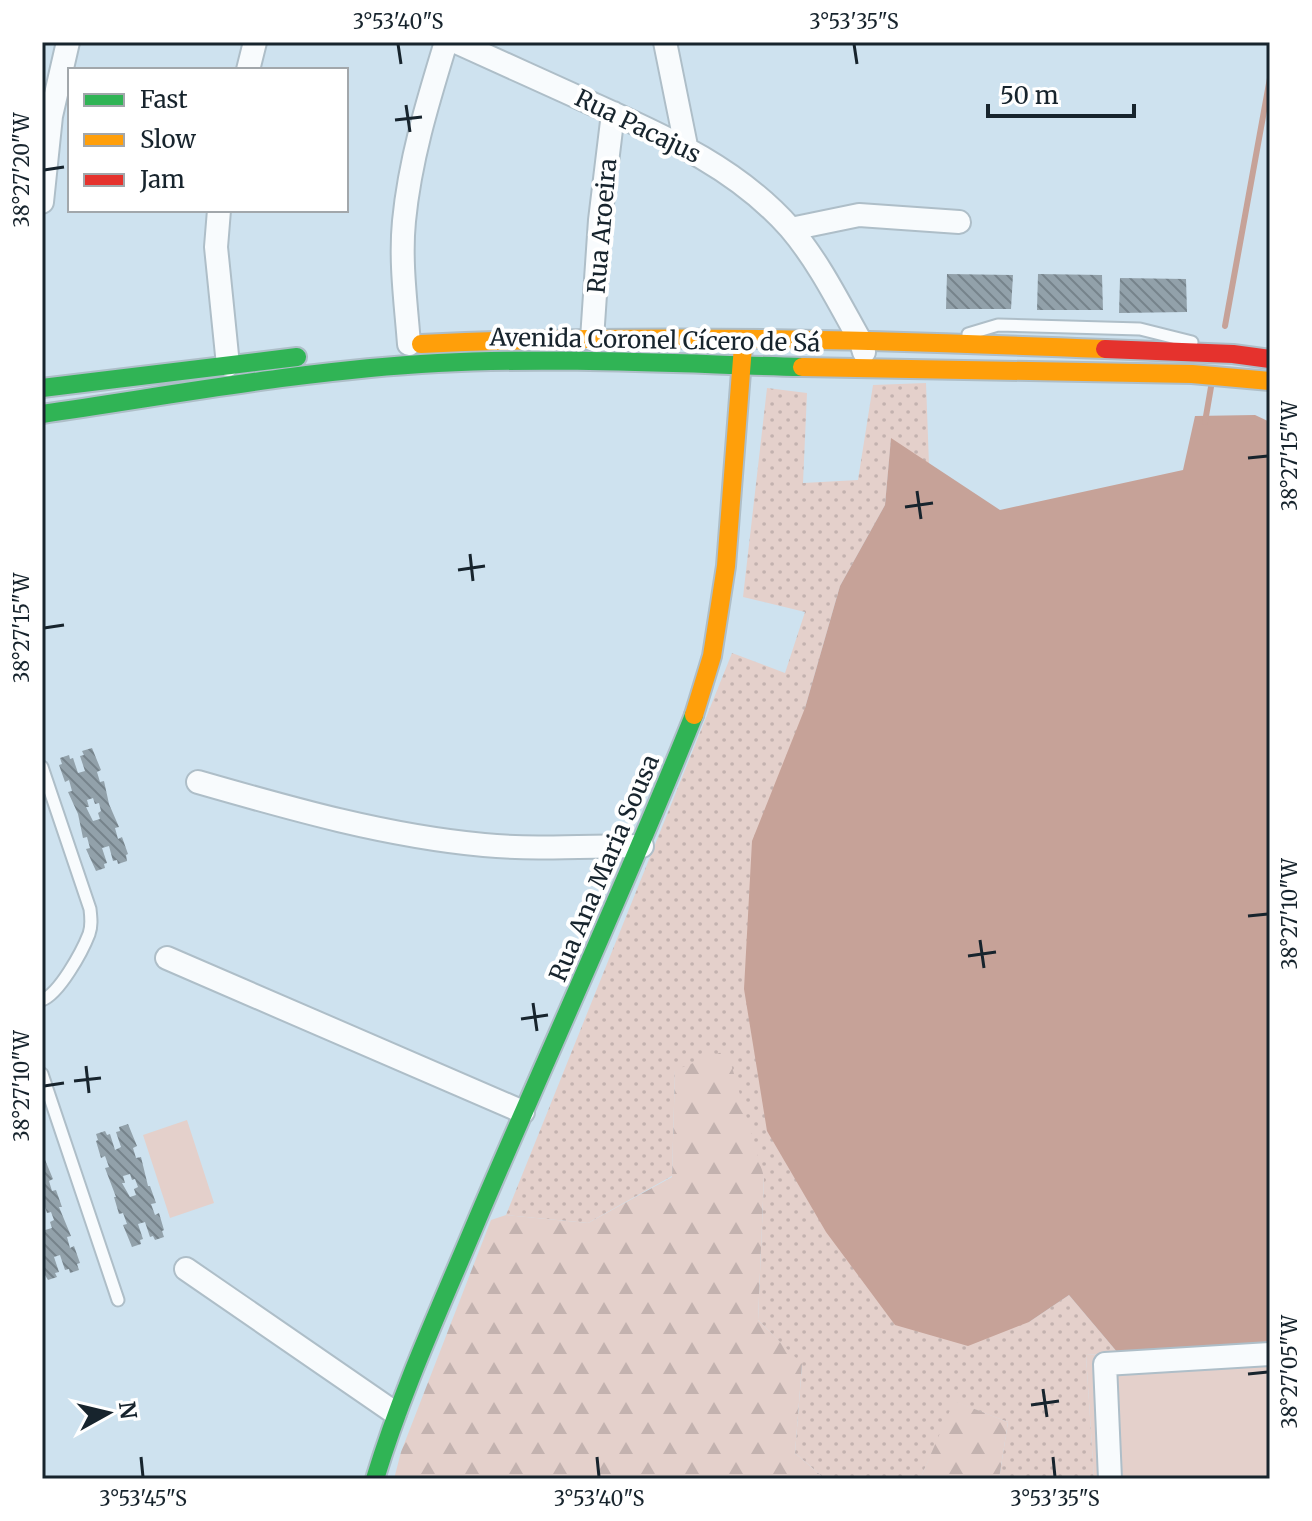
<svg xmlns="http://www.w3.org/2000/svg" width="1312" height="1521" font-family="Merriweather,serif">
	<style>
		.grass { fill: url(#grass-dots) }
		.forest { fill: url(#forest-firs) }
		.green { fill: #e4d0cb }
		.water { fill: #c6a298 }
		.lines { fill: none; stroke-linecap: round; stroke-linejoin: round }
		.stream { stroke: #c6a298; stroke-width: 6 }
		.building { fill: url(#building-back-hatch); fill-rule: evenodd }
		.lane-casing { stroke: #aebec8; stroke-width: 15 }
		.street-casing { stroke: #aebec8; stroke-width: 26 }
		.fast-casing { stroke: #aebec8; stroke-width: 22 }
		.slow-casing { stroke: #aebec8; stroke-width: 22 }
		.jam-casing { stroke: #aebec8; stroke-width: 22 }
		.lane { stroke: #f8fbfd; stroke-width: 11 }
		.street { stroke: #f8fbfd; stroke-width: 22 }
		.fast { stroke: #30b455; stroke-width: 18 }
		.slow { stroke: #ff9f0a; stroke-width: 18 }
		.jam { stroke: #e5322d; stroke-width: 18 }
		.ticks { fill: none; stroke: #17242d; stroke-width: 3 }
		.labels { text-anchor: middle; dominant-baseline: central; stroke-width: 8; stroke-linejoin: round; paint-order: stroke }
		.street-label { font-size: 24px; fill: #17242d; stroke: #fff }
		.neatline { fill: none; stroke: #17242d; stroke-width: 3 }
		.ticks-label { font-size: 20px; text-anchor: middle; fill: #17242d }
	</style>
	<defs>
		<pattern id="grass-dots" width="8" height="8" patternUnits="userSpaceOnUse" patternTransform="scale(2)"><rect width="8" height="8" fill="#e4d0cb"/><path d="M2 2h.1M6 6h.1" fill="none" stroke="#c3b2af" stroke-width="1.8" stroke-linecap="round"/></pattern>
		<pattern id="forest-firs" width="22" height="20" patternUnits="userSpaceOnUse" patternTransform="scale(2)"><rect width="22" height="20" fill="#e4d0cb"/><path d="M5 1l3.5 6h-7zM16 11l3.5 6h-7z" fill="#c3b2af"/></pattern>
		<pattern id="building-back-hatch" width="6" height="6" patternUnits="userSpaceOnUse" patternTransform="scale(2)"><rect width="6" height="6" fill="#92a1aa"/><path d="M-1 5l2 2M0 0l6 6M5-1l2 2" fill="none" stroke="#76838b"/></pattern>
	</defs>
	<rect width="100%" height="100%" fill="#cee2ef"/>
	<path class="grass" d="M926,383L929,465L891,439L885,505L840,586L805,708L1029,1322L1069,1295L1118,1353L1086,1355L1094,1479H1078L1075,1476L999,1479L1008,1422L955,1402L920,1479H825L795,1453L802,1365L758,1320L764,1177L675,1070L672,1176L588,1223L506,1215L732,653L785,673L805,612L743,597L767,388L807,393L803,483L858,480L873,385Z"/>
	<path class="forest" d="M727,1050L764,1177L758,1320L802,1364L795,1453L825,1479H394L401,1452L491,1220L506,1215L588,1223L672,1177L675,1070Z
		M954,1401L1008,1422L999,1479H920Z"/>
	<path class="green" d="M187,1120L214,1203L170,1218L143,1135Z
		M1270,1345V1479H1094L1086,1355Z"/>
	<path class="water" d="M1255,415L1270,422V1345L1118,1353L1069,1295L1029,1322L968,1346L895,1325L826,1232L767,1131L744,989L752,841L805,708L840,586L885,505L891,438L1000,510L1183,470L1195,416Z"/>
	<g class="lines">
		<path class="stream" d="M1225,326L1270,78
			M1205,422L1211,387"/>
	</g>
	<path class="building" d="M947,274L1013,275L1011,309H946Z
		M1038,274L1102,275L1103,310H1037Z
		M1120,278L1186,279L1187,312L1119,313Z
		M92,748L101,770L97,772L100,782L104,781L109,804L119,827L115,828L118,839L122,837L128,854L126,855L127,861L118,864L117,860L113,861L109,846L102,848L107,863L104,864L105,868L96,871L86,849L90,848L87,837L83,838L78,814L68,792L72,791L69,780L65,782L59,765L62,764L60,758L69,755L70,759L73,758L78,773L85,771L80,756L84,755L82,751ZM93,798L95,804L99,803L101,811L98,813L100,819L93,821L86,807H89L87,800Z
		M128,1124L137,1146L133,1148L136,1158L141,1157L148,1186H150L156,1203L151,1204L155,1215L159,1213L164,1230L162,1231L164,1237L155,1240L153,1236L150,1237L145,1222L138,1224L143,1239L140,1240L141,1244L132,1247L123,1225L127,1224L123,1213L119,1214L114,1197H116L105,1168L109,1167L105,1156L101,1158L96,1141L98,1140L96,1134L105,1131L107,1135L110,1134L115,1150L121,1147L116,1132L120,1131L119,1127ZM130,1174L132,1180L135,1179L138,1187L134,1189L136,1195L130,1197L122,1183H125L123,1176Z
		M43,1155L53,1179L49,1181L52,1191L56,1190L62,1207H59L71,1236L67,1237L70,1248L74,1246L80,1263L77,1264L79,1270L70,1273L69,1269L65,1270L60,1255L54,1257L59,1272L55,1273L57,1277L48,1280L42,1270V1222L45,1230L52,1228L50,1222L54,1220L51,1212L47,1213L45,1207L42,1208Z"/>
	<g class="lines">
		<g class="lane-casing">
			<path id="lane" d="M968,334L998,325L1140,329L1192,342
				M42,767L90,909C91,918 92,926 89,934C82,952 59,994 42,1000
				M42,1074L118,1300"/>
		</g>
		<g class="street-casing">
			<path id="street" d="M456,42C502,63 549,84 595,105C666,137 737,168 790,228C819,262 839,303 861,342L864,352
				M665,42L686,146
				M248,70L255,42
				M42,202L51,116L68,42
				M219,210L216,247L228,365
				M791,229L859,215L959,222
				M592,339L600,220L613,113
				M409,344C406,304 400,262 404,221C410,159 428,101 446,42
				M198,782C292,809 386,836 484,845C536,850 590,846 642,846
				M167,958L523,1112
				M186,1269L395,1413
				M1110,1479L1105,1364L1270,1354"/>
		</g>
		<g class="fast-casing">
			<path id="fast" d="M42,388L297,357
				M42,414C174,395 305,370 438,363C559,357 681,364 802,367
				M375,1479C402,1390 441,1306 477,1220C549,1051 626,885 694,715"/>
		</g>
		<g class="slow-casing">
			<path id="slow" d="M421,344C649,333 878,340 1105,349
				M802,367L1192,374L1270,381
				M694,715L712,656L726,566L743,346"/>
		</g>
		<g class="jam-casing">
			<path id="jam" d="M1105,349L1233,354L1270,359"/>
		</g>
		<use href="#lane" class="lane"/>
		<use href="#street" class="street"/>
		<use href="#fast" class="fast"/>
		<use href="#slow" class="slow"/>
		<use href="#jam" class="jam"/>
	</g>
	<path class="ticks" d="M398,44L401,64M854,44L857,64M406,105L410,132M395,120L422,117M44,170L64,167M1248,458L1268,456M917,491L921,519M905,507L933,503M470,554L473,581M458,570L485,566M44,628L64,625M1248,916L1268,914M980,940L984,968M968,956L996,952M533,1003L537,1031M521,1019L548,1015M86,1066L89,1093M74,1081L101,1078M44,1086L64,1083M1248,1374L1268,1372M1043,1389L1047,1417M1031,1405L1059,1401M141,1457L143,1477M597,1457L599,1477M1053,1457L1055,1477"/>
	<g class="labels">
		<g class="street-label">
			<text transform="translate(638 126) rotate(26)">Rua Pacajus</text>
			<text transform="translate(602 226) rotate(-85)">Rua Aroeira</text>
			<text transform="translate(655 340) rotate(1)">Avenida Coronel Cícero de Sá</text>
			<text transform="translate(604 868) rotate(-67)">Rua Ana Maria Sousa</text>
		</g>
	</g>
	<rect width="1312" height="1521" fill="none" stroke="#ffffff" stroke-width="88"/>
	<rect x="68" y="68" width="280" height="144" fill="#ffffff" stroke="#a2a7ab" stroke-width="2"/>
	<rect x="84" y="94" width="40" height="12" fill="#30b455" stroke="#a2a7ab" stroke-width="2"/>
	<text x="140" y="108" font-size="24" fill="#17242d">Fast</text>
	<rect x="84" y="134" width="40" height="12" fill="#ff9f0a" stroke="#a2a7ab" stroke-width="2"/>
	<text x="140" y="148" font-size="24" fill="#17242d">Slow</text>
	<rect x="84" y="174" width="40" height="12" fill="#e5322d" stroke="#a2a7ab" stroke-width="2"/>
	<text x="140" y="188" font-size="24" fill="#17242d">Jam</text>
	<g transform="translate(108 1413) rotate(82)" stroke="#ffffff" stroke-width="6" paint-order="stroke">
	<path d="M0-6L14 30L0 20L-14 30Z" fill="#17242d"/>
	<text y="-12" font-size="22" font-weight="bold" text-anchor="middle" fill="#17242d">N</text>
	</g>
	<path d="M988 104v12h146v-12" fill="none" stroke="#17242d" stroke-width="4"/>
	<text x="1000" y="104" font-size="24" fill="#17242d" stroke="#ffffff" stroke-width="6" paint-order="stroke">50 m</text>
	<rect x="44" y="44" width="1224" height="1433" class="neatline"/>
	<g class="ticks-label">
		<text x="398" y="29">3°53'40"S</text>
		<text x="854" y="29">3°53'35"S</text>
		<text transform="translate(22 170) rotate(-90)" y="7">38°27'20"W</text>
		<text transform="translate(1290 456) rotate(-90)" y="7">38°27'15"W</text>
		<text transform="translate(22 628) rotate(-90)" y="7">38°27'15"W</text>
		<text transform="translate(1290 914) rotate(-90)" y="7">38°27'10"W</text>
		<text transform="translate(22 1086) rotate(-90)" y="7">38°27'10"W</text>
		<text transform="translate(1290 1372) rotate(-90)" y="7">38°27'05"W</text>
		<text x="143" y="1506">3°53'45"S</text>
		<text x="599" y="1506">3°53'40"S</text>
		<text x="1055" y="1506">3°53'35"S</text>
	</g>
</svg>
